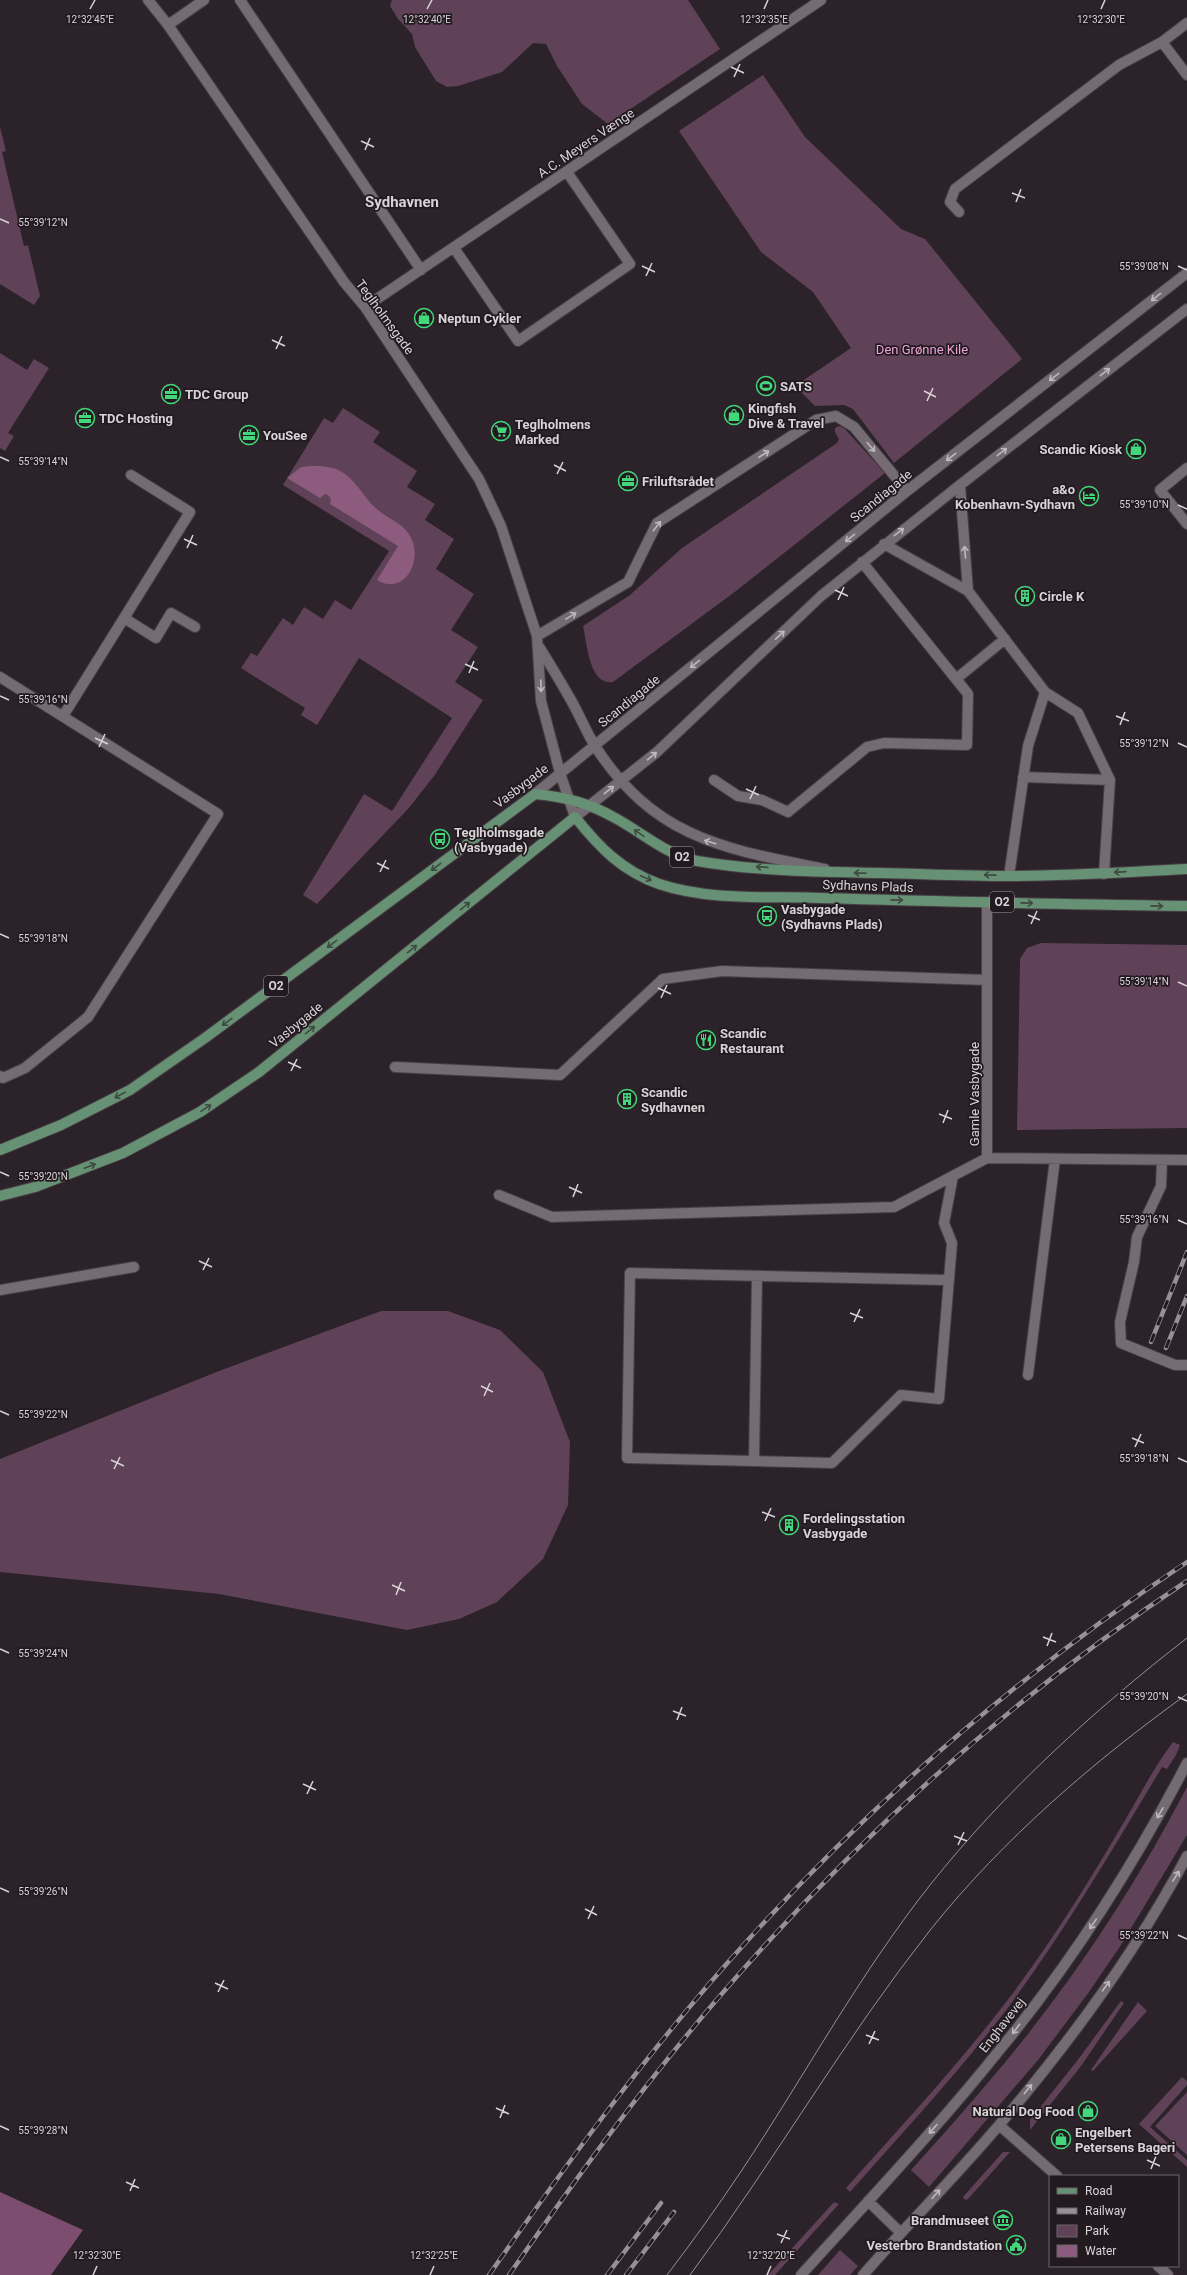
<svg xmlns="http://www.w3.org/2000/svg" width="1187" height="2275" font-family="Roboto,sans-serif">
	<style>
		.green { fill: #5f4257 }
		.forest { fill: #7c4d6f }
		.water { fill: #8c5b7e }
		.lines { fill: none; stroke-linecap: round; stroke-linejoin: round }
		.minor-casing { stroke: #474045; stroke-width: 12 }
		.major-casing { stroke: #474045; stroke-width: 12 }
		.minor { stroke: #756b72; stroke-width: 10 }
		.major { stroke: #679174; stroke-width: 10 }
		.tram { stroke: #979195; stroke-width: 1 }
		.rail-casing { stroke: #979195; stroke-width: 4.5 }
		.rail { stroke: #221a1f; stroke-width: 3; stroke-dasharray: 9; stroke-linecap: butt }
		.oneway { stroke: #bfb9bd }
		.oneway2 { stroke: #3e4a41 }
		.ticks { fill: none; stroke: #d8d3d6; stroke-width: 1.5 }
		.labels { text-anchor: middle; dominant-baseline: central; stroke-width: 3.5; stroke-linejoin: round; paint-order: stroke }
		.shield { fill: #221a1f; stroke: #a19c9f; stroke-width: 1 }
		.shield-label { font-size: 12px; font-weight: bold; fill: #d8d3d6 }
		.street-label { font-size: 13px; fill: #d8d3d6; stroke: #221a1f }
		.poi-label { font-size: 13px; font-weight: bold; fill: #d8d3d6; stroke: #221a1f; text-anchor: start }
		.park-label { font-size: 13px; fill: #eea5da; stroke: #221a1f }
		.quarter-label { font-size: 15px; font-weight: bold; fill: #d8d3d6; stroke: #221a1f }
		.ticks-label { font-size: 10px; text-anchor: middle; fill: #d8d3d6; stroke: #221a1f; stroke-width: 3.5; stroke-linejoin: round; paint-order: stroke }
	</style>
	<rect width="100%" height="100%" fill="#2b2329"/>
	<path class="green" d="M392,0H688L720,49L608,124L582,104L557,66L546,44L533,43L502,72L458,86L447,87L436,81L415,47L412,34L398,19L390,6Z
		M763,75L805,137L901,229L925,239L1022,359L894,463L853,409L844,405L815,406L795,386L851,348L813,292L761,252L679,131Z
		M0,127L6,151L2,152L24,246L28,245L40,296L34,305L0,284Z
		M0,353L27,370L34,359L49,368L8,433L14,436L5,451L0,448Z
		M343,408L380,432L373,442L417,471L407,487L435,504L425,520L454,539L436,569L474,594L451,630L478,647L455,682L483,700L434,776L408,809L317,904L303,895L364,794L392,811L452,718L359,658L317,725L301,715L305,708L241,668L251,653L257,656L283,618L293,625L304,607L323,619L335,600L351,610L389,551L283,485L324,418L333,423Z
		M839,426L844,428L885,473L736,591L613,682C589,686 587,643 583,626L630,595L682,548L837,443L839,439L835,432V428Z
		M1041,943L1187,945V1128L1017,1130L1020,959L1027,948Z
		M381,1311H448L500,1330L543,1372L570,1442L568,1505L543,1559L497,1602L459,1619L407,1630L219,1594L0,1572V1459L219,1371Z
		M1173,1742L1180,1745L1176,1755L1167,1769L1162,1767C1113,1849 1064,1932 1007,2009C958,2073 903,2132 850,2192L846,2188C915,2111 987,2034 1045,1948C1074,1906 1101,1861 1127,1817C1142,1791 1155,1766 1173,1742Z
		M1187,1787V1835L1121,1945L1089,1992L1038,2060L929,2187L911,2170C938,2140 965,2110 991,2079C1067,1990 1133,1891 1187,1787Z
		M1121,2001L1124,2003L1081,2066L1030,2130V2120L1077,2061Z
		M1138,2002L1147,2011L1093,2071L1091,2070Z
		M1182,2077L1187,2081V2085L1150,2127L1187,2160V2167L1139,2124Z
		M1187,2092V2155L1155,2126Z
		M1003,2152H1010L968,2199L965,2200L963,2197Z
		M834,2202L839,2204L775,2275H768Z
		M840,2250L858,2266L850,2275H818Z"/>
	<path class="forest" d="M0,2192L83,2230L51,2275H0Z"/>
	<path class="water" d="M311,466C321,466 331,466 340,471C357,480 364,499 378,510C390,520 406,524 412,540C422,563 403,596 377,580L398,546L330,504L331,499L328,495L325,494L320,498L287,478L301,467Z"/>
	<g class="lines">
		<g class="minor-casing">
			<path id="minor" d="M148,0L168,25L344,282L365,307L479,479L501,526L537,636L541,701L560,773L575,817L657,752L821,596L960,485L1187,309
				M240,0L421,270
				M168,25L204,0
				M1162,42L1187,75
				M959,212L950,202L955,189L1119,65L1162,42L1187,23
				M454,248L518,341L630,264L567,172
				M365,307L821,0
				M1187,468L1160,490L1187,524
				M960,485L968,591
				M884,544L968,591L1045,692L1028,746L1009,876
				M124,618L156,638L171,613L195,627
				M537,636L628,582L657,523L816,420L836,416L854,427L907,491
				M540,648C549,663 559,679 568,695C578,711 585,730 595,746C655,839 725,849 825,869
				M0,677L218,814L88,1017L25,1068L3,1078L0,1076
				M956,679L1005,639
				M1045,692L1078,713L1110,780
				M63,716L190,512L131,475
				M1023,777L1110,780L1104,874
				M714,780L738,796L762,800L788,812L867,747L884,743L967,745L968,694L862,562
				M535,794L907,491L1187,273
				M987,902V1158
				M395,1067L560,1075L663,979L722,971L987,980
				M1162,1160L1161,1186L1137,1237L1134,1262L1120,1322L1121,1343L1175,1365H1187
				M499,1195L552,1217L894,1207L987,1158L1187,1160
				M947,1280L630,1273L627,1458L832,1463L901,1395L939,1399L952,1243L944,1223L953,1176
				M0,1290L134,1267
				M1028,1375L1055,1159
				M754,1461L757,1276
				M999,2125L1057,2176
				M868,2201L901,2233
				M1158,2266L1168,2275
				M801,2275C869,2200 939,2126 1002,2047C1074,1959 1135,1863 1187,1763
				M863,2275C908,2224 956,2176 1000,2124C1070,2042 1136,1952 1187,1856"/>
		</g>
		<g class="major-casing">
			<path id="major" d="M0,1150L61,1125L130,1090L205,1038L535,794C566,797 589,803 617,819C644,834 665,854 697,861C754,871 823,872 881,873C924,874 966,876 1009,876C1068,876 1128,872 1187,869
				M0,1196L35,1187L123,1153L200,1112L259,1072L575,817C599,847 622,871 659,884C710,901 768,896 821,898C943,902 1065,904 1187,906"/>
		</g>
		<use href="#minor" class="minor"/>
		<use href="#major" class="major"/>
		<path class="tram" d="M667,2275C693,2241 718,2206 742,2170C805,2075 859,1975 930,1885C1004,1792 1093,1711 1187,1638
			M690,2275C774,2162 844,2039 931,1929C1004,1838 1093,1762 1187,1694"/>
		<g class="rail-casing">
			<path id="rail" d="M1151,1342L1187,1252
				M1166,1348L1187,1296
				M489,2275C570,2159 653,2044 748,1940C878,1796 1026,1669 1187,1562
				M509,2275C575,2180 643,2085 719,1997C855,1839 1013,1696 1187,1581
				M607,2275L661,2203
				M626,2275L674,2212"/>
		</g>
		<use href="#rail" class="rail"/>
	</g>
	<defs><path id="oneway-shaft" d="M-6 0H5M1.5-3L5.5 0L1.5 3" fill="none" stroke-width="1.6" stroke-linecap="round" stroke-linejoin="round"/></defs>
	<g class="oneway">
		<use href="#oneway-shaft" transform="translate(1156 297) rotate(142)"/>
		<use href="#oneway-shaft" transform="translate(1105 372) rotate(-38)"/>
		<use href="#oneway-shaft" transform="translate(1054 377) rotate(142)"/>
		<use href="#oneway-shaft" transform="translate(871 447) rotate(50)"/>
		<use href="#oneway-shaft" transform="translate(1002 452) rotate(-38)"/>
		<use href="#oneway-shaft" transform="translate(764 454) rotate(-33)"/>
		<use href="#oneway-shaft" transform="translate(951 457) rotate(142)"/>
		<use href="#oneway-shaft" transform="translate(657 526) rotate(-52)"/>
		<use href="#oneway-shaft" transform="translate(899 532) rotate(-38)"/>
		<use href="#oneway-shaft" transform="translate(850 538) rotate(141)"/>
		<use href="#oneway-shaft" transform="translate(965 552) rotate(-95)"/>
		<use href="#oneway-shaft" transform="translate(571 616) rotate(-31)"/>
		<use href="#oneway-shaft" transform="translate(780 635) rotate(-43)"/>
		<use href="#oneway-shaft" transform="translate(695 664) rotate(141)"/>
		<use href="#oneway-shaft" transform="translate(541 686) rotate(88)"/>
		<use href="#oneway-shaft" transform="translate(652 756) rotate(-40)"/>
		<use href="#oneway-shaft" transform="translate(609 790) rotate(-38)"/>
		<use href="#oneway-shaft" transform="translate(710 842) rotate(-163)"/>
		<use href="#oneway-shaft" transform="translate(1160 1813) rotate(120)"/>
		<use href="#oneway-shaft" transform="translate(1176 1876) rotate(-58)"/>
		<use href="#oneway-shaft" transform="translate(1093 1924) rotate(124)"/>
		<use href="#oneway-shaft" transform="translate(1106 1986) rotate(-54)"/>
		<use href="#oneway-shaft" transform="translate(1016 2029) rotate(127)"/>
		<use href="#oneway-shaft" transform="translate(1028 2089) rotate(-51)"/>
		<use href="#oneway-shaft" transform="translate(933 2129) rotate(131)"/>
		<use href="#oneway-shaft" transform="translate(936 2194) rotate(-48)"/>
	</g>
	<g class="oneway2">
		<use href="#oneway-shaft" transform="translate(639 833) rotate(-146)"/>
		<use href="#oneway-shaft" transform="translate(436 867) rotate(143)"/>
		<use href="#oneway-shaft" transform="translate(762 867) rotate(-176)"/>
		<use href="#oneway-shaft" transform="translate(1120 872) rotate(176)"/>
		<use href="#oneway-shaft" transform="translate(860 873) rotate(-179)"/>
		<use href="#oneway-shaft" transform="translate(990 875) rotate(-179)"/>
		<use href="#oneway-shaft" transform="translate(646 878) rotate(23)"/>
		<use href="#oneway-shaft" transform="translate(897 900) rotate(1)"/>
		<use href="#oneway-shaft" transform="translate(1027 903) rotate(1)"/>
		<use href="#oneway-shaft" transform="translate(465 906) rotate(-39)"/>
		<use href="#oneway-shaft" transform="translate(1157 906) rotate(1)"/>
		<use href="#oneway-shaft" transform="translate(332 944) rotate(143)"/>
		<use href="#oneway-shaft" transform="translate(412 949) rotate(-39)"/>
		<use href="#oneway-shaft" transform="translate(227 1022) rotate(143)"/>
		<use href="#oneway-shaft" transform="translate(310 1030) rotate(-39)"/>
		<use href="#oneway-shaft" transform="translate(120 1095) rotate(153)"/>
		<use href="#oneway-shaft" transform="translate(206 1108) rotate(-34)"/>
		<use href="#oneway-shaft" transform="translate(90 1166) rotate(-21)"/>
	</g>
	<path class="ticks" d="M90,9L95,0M427,9L432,0M764,9L768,0M1101,9L1105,0M731,67L744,73M734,77L740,64M361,141L374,147M365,150L370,138M1012,193L1025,198M1016,202L1021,189M0,219L9,223M642,266L655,272M1178,266L1187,270M646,276L652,263M272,340L285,346M276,349L282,336M924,391L936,397M927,401L933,388M0,457L9,461M554,465L566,471M557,474L563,462M1178,505L1187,509M184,539L197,545M187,548L193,535M835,590L848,596M838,600L844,587M465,664L478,670M469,673L474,661M0,696L9,700M1116,716L1129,721M1120,725L1125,712M95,738L108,744M1178,743L1187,747M99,747L105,734M746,789L759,795M750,799L756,786M377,863L389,869M380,872L386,860M1028,915L1040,920M1031,924L1037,911M0,934L9,938M1178,982L1187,986M658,988L671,994M661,998L667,985M288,1062L301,1068M291,1071L297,1059M939,1114L952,1119M943,1123L948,1110M0,1172L9,1176M569,1187L582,1193M573,1197L578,1184M1178,1220L1187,1224M199,1261L212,1267M203,1270L209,1258M850,1313L863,1318M854,1322L860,1309M481,1386L493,1392M484,1396L490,1383M0,1411L9,1415M1132,1438L1144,1443M1135,1447L1141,1434M1178,1458L1187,1462M111,1460L124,1466M114,1469L120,1457M762,1512L775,1517M765,1521L771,1508M392,1585L405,1591M396,1595L401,1582M1043,1637L1056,1642M1047,1646L1052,1633M0,1649L9,1653M1178,1697L1187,1701M673,1711L686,1716M677,1720L682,1707M303,1784L316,1790M307,1794L313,1781M954,1836L967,1841M958,1845L964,1832M0,1888L9,1892M585,1909L597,1915M588,1919L594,1906M1178,1935L1187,1939M215,1983L228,1989M218,1992L224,1980M866,2035L879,2040M869,2044L875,2031M496,2108L509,2114M500,2118L505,2105M0,2126L9,2130M1147,2160L1160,2166M1151,2169L1156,2156M126,2182L139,2188M130,2191L135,2179M777,2234L790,2239M781,2243L787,2230M93,2275L97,2266M430,2275L434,2266M767,2275L771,2266"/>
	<defs>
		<g id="shop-ring" transform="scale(1)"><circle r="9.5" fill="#221a1f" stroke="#43d77b" stroke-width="1.5"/><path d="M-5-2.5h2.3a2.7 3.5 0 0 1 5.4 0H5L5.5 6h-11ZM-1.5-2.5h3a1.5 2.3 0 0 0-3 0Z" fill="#43d77b"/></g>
		<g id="stadium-ring" transform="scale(1)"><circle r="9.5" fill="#221a1f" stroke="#43d77b" stroke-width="1.5"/><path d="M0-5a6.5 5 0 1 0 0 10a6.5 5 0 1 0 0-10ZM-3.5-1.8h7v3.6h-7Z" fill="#43d77b"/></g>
		<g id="office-ring" transform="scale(1)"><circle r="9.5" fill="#221a1f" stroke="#43d77b" stroke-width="1.5"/><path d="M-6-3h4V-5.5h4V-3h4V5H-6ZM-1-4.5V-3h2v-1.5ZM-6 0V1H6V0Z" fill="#43d77b"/></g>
		<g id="supermarket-ring" transform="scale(1)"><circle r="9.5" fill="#221a1f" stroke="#43d77b" stroke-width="1.5"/><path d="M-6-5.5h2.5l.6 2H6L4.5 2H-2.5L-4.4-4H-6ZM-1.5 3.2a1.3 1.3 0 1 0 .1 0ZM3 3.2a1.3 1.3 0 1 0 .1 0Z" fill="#43d77b"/></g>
		<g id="hotel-ring" transform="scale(1)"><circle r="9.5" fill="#221a1f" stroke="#43d77b" stroke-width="1.5"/><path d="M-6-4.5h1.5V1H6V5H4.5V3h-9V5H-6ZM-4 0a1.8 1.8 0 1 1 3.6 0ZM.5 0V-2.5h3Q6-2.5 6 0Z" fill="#43d77b"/></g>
		<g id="building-ring" transform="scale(1)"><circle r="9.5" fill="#221a1f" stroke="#43d77b" stroke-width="1.5"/><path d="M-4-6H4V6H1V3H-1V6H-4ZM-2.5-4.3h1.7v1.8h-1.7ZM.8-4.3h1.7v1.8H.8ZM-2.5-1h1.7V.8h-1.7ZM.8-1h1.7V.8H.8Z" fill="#43d77b"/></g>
		<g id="bus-ring" transform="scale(1)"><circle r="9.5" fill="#221a1f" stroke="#43d77b" stroke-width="1.5"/><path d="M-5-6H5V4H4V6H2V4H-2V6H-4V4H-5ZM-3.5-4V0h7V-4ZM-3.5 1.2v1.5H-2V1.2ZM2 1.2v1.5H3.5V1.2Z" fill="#43d77b"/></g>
		<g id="restaurant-ring" transform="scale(1)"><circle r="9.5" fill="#221a1f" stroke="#43d77b" stroke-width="1.5"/><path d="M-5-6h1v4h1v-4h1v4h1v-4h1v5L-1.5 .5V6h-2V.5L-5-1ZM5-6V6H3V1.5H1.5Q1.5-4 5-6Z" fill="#43d77b"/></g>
		<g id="museum-ring" transform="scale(1)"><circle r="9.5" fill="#221a1f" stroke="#43d77b" stroke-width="1.5"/><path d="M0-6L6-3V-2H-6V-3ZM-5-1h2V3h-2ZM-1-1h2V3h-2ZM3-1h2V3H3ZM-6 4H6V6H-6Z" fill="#43d77b"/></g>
		<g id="civic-ring" transform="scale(1)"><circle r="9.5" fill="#221a1f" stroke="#43d77b" stroke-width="1.5"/><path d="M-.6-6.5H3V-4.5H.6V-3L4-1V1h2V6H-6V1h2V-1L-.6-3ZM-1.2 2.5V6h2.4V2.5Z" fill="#43d77b"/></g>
	</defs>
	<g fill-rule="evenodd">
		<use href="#shop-ring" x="424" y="318"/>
		<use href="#stadium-ring" x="766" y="386"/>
		<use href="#office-ring" x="171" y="394"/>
		<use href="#shop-ring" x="734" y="415"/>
		<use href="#office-ring" x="85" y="418"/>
		<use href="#supermarket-ring" x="501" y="431"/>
		<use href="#office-ring" x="249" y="435"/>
		<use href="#shop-ring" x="1136" y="449"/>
		<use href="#office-ring" x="628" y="481"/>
		<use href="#hotel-ring" x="1089" y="496"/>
		<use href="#building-ring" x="1025" y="596"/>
		<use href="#bus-ring" x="440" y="839"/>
		<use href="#bus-ring" x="767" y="916"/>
		<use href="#restaurant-ring" x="706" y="1040"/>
		<use href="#building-ring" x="627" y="1099"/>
		<use href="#building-ring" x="789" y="1525"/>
		<use href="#shop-ring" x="1088" y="2111"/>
		<use href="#shop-ring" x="1061" y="2139"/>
		<use href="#museum-ring" x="1003" y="2220"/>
		<use href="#civic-ring" x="1016" y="2245"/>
	</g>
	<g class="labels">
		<g class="shield">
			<rect x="670" y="847" width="24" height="20" rx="3"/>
			<rect x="990" y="892" width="24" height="20" rx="3"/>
			<rect x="264" y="976" width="24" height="20" rx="3"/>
		</g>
		<g class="shield-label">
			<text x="682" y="857">O2</text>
			<text x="1002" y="902">O2</text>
			<text x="276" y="986">O2</text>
		</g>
		<g class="street-label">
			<text transform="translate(586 143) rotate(-34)">A.C. Meyers Vænge</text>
			<text transform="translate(385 317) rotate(54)">Teglholmsgade</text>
			<text transform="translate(881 496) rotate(-39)">Scandiagade</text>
			<text transform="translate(629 701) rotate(-39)">Scandiagade</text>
			<text transform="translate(521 786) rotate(-37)">Vasbygade</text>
			<text transform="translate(868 886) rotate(2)">Sydhavns Plads</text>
			<text transform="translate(296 1025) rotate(-39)">Vasbygade</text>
			<text transform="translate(974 1094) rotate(-90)">Gamle Vasbygade</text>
			<text transform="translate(1002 2025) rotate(-52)">Enghavevej</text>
		</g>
		<g class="poi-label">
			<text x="438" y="318">Neptun Cykler</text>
			<text x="780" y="386">SATS</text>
			<text x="185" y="394">TDC Group</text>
			<text x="748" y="408">Kingfish<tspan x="748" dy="15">Dive &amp; Travel</tspan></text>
			<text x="99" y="418">TDC Hosting</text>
			<text x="515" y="424">Teglholmens<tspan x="515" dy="15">Marked</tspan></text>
			<text x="263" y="435">YouSee</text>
			<text x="1122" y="449" text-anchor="end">Scandic Kiosk</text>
			<text x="642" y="481">Friluftsrådet</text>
			<text x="1075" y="489" text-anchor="end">a&amp;o<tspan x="1075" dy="15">Kobenhavn-Sydhavn</tspan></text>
			<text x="1039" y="596">Circle K</text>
			<text x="454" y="832">Teglholmsgade<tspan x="454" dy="15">(Vasbygade)</tspan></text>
			<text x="781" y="909">Vasbygade<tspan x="781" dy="15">(Sydhavns Plads)</tspan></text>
			<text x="720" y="1033">Scandic<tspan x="720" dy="15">Restaurant</tspan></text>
			<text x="641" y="1092">Scandic<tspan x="641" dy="15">Sydhavnen</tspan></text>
			<text x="803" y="1518">Fordelingsstation<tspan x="803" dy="15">Vasbygade</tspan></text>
			<text x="1074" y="2111" text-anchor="end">Natural Dog Food</text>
			<text x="1075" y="2132">Engelbert<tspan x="1075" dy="15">Petersens Bageri</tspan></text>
			<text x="989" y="2220" text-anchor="end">Brandmuseet</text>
			<text x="1002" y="2245" text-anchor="end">Vesterbro Brandstation</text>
		</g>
		<g class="park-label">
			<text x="922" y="349">Den Grønne Kile</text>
		</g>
		<g class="quarter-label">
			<text x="402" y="202">Sydhavnen</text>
		</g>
	</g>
	<g class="ticks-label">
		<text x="90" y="23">12°32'45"E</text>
		<text x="427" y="23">12°32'40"E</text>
		<text x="764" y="23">12°32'35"E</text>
		<text x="1101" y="23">12°32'30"E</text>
		<text x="43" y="226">55°39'12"N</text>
		<text x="1144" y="270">55°39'08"N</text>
		<text x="43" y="465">55°39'14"N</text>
		<text x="1144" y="508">55°39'10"N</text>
		<text x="43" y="703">55°39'16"N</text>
		<text x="1144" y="747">55°39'12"N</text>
		<text x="43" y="942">55°39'18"N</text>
		<text x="1144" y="985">55°39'14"N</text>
		<text x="43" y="1180">55°39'20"N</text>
		<text x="1144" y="1223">55°39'16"N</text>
		<text x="43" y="1418">55°39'22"N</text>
		<text x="1144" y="1462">55°39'18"N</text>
		<text x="43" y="1657">55°39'24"N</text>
		<text x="1144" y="1700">55°39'20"N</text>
		<text x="43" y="1895">55°39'26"N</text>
		<text x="1144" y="1939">55°39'22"N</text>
		<text x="43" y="2134">55°39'28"N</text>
		<text x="97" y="2259">12°32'30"E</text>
		<text x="434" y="2259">12°32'25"E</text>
		<text x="771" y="2259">12°32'20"E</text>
	</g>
	<rect x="1049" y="2175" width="130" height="92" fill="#221a1f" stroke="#6b6468"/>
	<rect x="1057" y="2188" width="20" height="6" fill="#679174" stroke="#6b6468"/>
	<text x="1085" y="2195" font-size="12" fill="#d8d3d6">Road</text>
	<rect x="1057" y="2208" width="20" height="6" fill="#979195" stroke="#6b6468"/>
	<text x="1085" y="2215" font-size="12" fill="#d8d3d6">Railway</text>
	<rect x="1057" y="2225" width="20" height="12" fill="#5f4257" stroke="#6b6468"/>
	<text x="1085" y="2235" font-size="12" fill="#d8d3d6">Park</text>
	<rect x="1057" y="2245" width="20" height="12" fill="#8c5b7e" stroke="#6b6468"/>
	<text x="1085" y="2255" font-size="12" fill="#d8d3d6">Water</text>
</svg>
